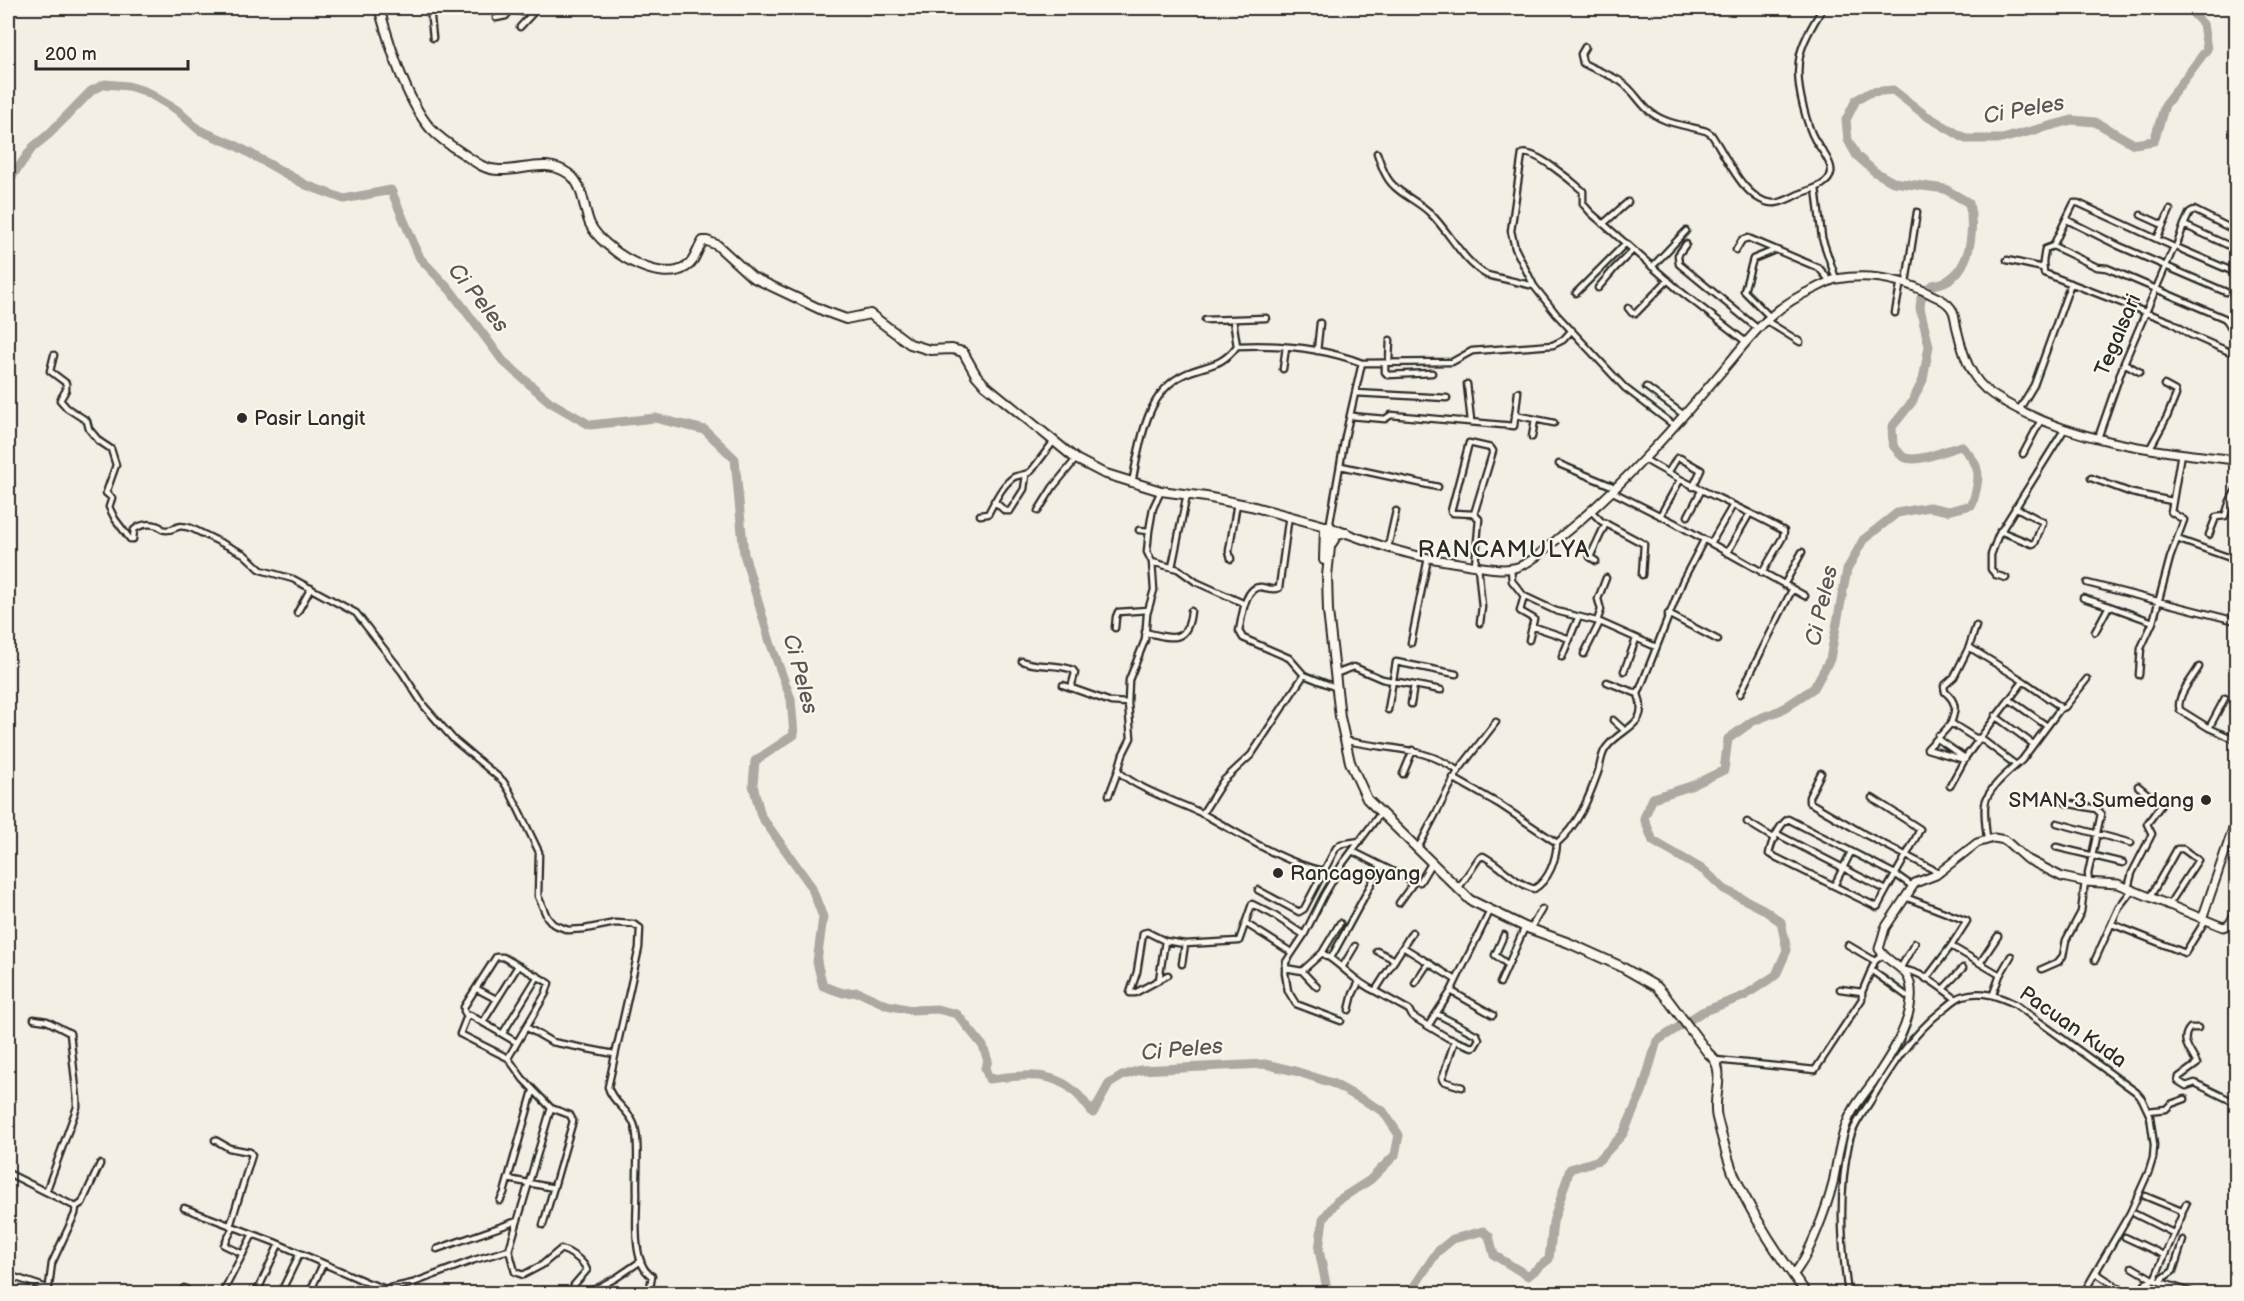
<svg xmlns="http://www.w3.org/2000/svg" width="2244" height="1301" font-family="'Balsamiq Sans',sans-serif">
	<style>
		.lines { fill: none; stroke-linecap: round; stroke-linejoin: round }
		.river { stroke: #aca9a2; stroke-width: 9 }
		.street-casing { stroke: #2b2b2b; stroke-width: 9 }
		.secondary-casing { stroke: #2b2b2b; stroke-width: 11 }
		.primary-casing { stroke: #2b2b2b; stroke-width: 12 }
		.street { stroke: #fbf7ec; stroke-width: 4.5 }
		.secondary { stroke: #fbf7ec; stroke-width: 7 }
		.primary { stroke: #fbf7ec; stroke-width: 8 }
		.poi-dot { fill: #2b2b2b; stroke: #fbf7ec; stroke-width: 2 }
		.labels { text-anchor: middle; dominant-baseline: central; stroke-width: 4.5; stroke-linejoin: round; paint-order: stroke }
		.street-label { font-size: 21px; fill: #2b2b2b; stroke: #fbf7ec }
		.poi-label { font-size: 21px; fill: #2b2b2b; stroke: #fbf7ec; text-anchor: start }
		.water-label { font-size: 22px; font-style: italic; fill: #585755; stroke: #fbf7ec }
		.quarter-label { font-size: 24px; letter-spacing: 1.5px; fill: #2b2b2b; stroke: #fbf7ec }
	</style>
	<rect width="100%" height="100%" fill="#f3efe4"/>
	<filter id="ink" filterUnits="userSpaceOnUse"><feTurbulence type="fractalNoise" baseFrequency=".0167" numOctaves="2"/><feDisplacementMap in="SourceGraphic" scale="12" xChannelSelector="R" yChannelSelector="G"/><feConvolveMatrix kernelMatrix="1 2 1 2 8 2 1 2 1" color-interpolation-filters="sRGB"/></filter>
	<g filter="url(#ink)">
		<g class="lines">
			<path class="river" d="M8,176L13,175L33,147L49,134L91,91L105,84L128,86L145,91L177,110L199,130L235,145L306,185L344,199L391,190L420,258L451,291L503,361L550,402L590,425L655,418L705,430L735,459L744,554L770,642L791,699L794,735L755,761L753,785L761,816L811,886L823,917L817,962L823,986L843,993L858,992L887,1005L911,1010L937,1009L957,1014L983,1046L988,1061L985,1068L989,1079C1019,1076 1051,1069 1075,1092C1082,1098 1087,1106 1093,1113L1109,1084L1122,1076L1140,1070L1265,1064L1295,1071L1332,1083L1383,1111L1399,1135L1395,1155L1370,1180L1337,1201L1323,1219L1319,1250L1328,1294
				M1409,1294L1437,1252L1453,1239L1483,1231L1489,1236L1494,1255L1528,1276L1549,1259L1553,1222L1570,1169L1599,1160L1623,1134L1642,1092L1657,1041L1702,1012L1744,996L1776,975L1787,950L1781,922L1763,909L1724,889L1705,871L1653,841L1644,818L1653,798L1691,786L1724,770L1728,739L1753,721L1781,710L1814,688L1830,659L1847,570L1863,540L1897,513L1929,507L1948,511L1972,505C1980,477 1983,466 1961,446C1945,450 1917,464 1903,457C1900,454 1896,449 1893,445L1892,427L1912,402L1923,380L1929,346L1920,308L1921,298L1932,285C1970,282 1976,232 1969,203L1945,189L1893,182L1875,172L1857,156L1848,140L1846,120L1856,100L1871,92L1893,90L1925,115L1966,139H2002L2072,120L2095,122L2134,144L2154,141L2165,105L2207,49L2203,24L2188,8"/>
			<g class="street-casing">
				<path id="street" d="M430,8L433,38
					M448,8L449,12
					M487,8L490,10L505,8L532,14L520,27
					M496,18L506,16L511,9
					M1585,47L1581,54L1583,63C1595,70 1609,74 1620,81C1632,89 1637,99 1646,108C1661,124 1686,125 1706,131L1711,134C1726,155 1744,201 1772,203C1782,204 1793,196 1802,193C1812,189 1829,185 1831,173C1833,163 1820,148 1815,140C1809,130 1806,118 1803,106C1792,62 1800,44 1823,8
					M1377,153C1381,164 1385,178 1394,186C1405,197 1421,203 1431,214C1451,234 1462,261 1487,275L1534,286
					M1816,188L1822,238L1836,279
					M2141,215L2163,225
					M2067,220L2119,246L2226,292
					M1603,224L1628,202
					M2184,225L2190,212L2194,210L2236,231
					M2157,239L2170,210
					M1686,244L1678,255L1679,264L1757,328
					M2053,246L2097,267L2107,268L2224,318C2230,322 2230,330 2236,333
					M2174,247L2078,203H2074L2053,246L2045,249L2043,262L2044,273L2171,322L2191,335L2232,353L2236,352
					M2176,247L2234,272
					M1736,250L1742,240L1748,238L1819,268L1830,281
					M2007,260L2043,268
					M1652,267L1686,231
					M1906,283L1917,212
					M1598,288L1615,268L1633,250
					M1576,293L1626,243
					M2233,297L2236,306
					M1628,308L1632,313H1636L1668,280
					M1895,313L1901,281
					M1769,316L1744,291L1753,259L1775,250
					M1205,320L1266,318
					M1233,320L1237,346
					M1765,320L1800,342
					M1317,351L1320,323
					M54,355L50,371L66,383V390L60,400L67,408L87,421L89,429L99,441L111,449L116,465L106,493L112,498L109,507L115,519L130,539H133L134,530C140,524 150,523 158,526C164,528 159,530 167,530C177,530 175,523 191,528L244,554L261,570L293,579L356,613L402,672L424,706L454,740L503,781L510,792L539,852L538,896L547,917L553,924L568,930L585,929L615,923L633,924L640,928L639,948L608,1087C612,1102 628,1109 634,1124C640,1139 636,1176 637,1193C637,1214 631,1265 652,1276L649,1294
					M1389,361L1390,340
					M1362,363L1452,362L1472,351L1553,345L1563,340L1572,330
					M1385,363V372L1388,375L1432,373
					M2124,363L2140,372
					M1283,369L1286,347
					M1467,384L1471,421
					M1646,387L1684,415
					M1355,393L1447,398
					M2019,410L2034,385L2071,283
					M1515,415L1554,423
					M1350,416L1385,419L1391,415L1514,426L1518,392
					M1675,426L1625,388L1557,315L1534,286L1515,248L1511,231L1522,154C1534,149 1573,182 1583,191V204L1591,213L1680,291L1746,342
					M1532,437L1535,419
					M2098,438L2124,363L2174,247H2176L2184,225L2236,249
					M2150,448L2167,417L2176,395L2175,391L2164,385
					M2023,454L2041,420
					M1644,459C1689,487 1738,505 1784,531L1783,537L1762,573
					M1559,464L1617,488
					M1341,466L1438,487
					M1668,473L1677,458H1680L1701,470L1693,487
					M2091,478L2132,493L2172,501
					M1132,483C1140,445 1145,392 1185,374C1206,364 1221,368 1237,346C1278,344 1323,348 1362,363L1345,437L1330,522L1332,528
					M1613,492L1673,522L1805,596
					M994,501L1005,511H1010L1024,489L1026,475
					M1038,511L1053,487L1076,459
					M1592,512L1601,521L1644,544L1642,575
					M1474,514L1493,451L1491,448L1469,443L1451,511L1453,513L1474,514L1479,519L1475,565
					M980,515L988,514C995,501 1002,485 1014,477C1021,474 1027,476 1032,470L1054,441
					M1660,516L1680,480
					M1688,516L1701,491
					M1139,530L1149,531L1147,552L1152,562L1154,590L1147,614L1145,640L1129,680L1128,703L1131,738L1123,754L1118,771C1138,790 1176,801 1201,813C1241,834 1279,861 1323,871
					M1149,531L1153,508L1161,491
					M2000,531L2032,544L2035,543L2043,522L2015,507
					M2209,535L2216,517L2225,516L2230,501L2236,490
					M2177,539L2236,560
					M1711,543L1733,505
					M1388,547L1396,511
					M1727,553L1750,513
					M1231,559L1229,551L1237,503
					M1596,561L1590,557L1606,523
					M1152,562L1178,569L1196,582L1245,604
					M1478,566L1482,607L1480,623
					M1172,567L1187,494
					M1511,568L1512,581L1524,596L1556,611L1600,622L1656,647
					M2006,578L1996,575L1991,569V555L1998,536L2064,430
					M2087,583L2236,621
					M1784,585L1802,552
					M1524,596L1520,611L1534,619L1529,640
					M2083,598L2109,606
					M297,613L311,588
					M1668,614L1718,640
					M1597,621L1601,610L1598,599L1606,578
					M1532,626L1570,639
					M1115,628L1116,617L1118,612L1148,610
					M1145,632C1172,639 1188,644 1191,611
					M2095,632L2109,606L2153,622L2170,558L2184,520L2171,512L2181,453
					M1411,643L1428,558
					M1969,647L1976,626
					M1584,654L1600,622
					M1562,657L1578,618
					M1022,661C1038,668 1057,663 1073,670L1075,673L1071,688
					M2199,667C2193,678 2175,697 2180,710L2209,728L2236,740
					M1624,671L1636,639
					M1335,674L1354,667L1382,679L1441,690
					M1304,675L1337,688
					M2139,675L2141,648L2153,622
					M1607,682L1638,694
					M1063,685L1111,702L1128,703
					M1740,694L1792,590
					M2009,699L2047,726
					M1411,704L1414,685
					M2060,709L2065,707L2087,679
					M1388,710L1396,662L1456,674
					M1995,716L2033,744
					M1613,720L1624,730
					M1951,723C1956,709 1957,702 1945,692L1944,686L1954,677L1969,647L2025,682
					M2209,728L2225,698
					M1938,736L1939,740L1965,758L1980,738H1975L1951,723C1944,733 1935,740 1927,749L1965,760
					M1344,740C1383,750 1424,745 1458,771L1418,848
					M1458,771L1496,722
					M1821,773L1809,797V802L1864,834L1940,873
					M1403,774L1413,750
					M1453,778L1499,804L1557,843
					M1950,786L1966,757
					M1109,795L1118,771
					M1872,798L1920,829C1908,855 1891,880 1878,906L1877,907L1769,854C1771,843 1779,825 1788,819L1895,874L1912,886
					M2066,803L2096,809L2101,814L2088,874L2089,882
					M1202,814L1223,781L1251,755L1304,675L1289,658L1243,638L1239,631C1242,619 1244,586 1261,587C1268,588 1273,591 1279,588L1289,515
					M1747,822L1775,839
					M2057,823L2131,843
					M1777,834L1886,890
					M1987,839C1986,828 1984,816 1985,805C1986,789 2011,770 2022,760L2060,709L2058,705L2025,682L2022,683L1980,738L2016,765
					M2056,847L2123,863
					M1352,851L1414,882
					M1834,886L1851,852
					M2128,888L2132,873L2152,834L2147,824L2161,805L2138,786
					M1458,889L1479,858L1483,856C1501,865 1514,883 1534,889C1549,880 1556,860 1557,843C1578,825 1588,800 1597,775C1601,766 1600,756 1606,748C1622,726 1650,727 1638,694L1683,580L1704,540
					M1258,890L1299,912L1304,909L1336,848L1341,844L1360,841
					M1905,897L1967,921L1951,946
					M2150,897L2177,849H2183L2198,860L2168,906
					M1399,903L1414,882H1420L1432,862
					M1245,923L1291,952
					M2112,924L2185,953L2205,921
					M1530,929L1542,909
					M1504,935L1495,955L1507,964
					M1165,941L1147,932L1143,933L1137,972L1130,993H1135L1168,975
					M1848,945L1875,961L1884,954
					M1403,947L1412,932
					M1377,951L1395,960
					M1322,953L1340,923
					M1331,958L1381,866
					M2095,960L2119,907L2132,890
					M1980,963L1998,936
					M1182,964L1185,944
					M1343,966L1355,946
					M1901,967L1915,943
					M1285,968L1302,971L1322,953C1342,964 1354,982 1375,991L1403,947L1456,980
					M2042,969L2058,962L2063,956L2066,940L2081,912L2085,882
					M1871,970L1911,999
					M1904,970C1923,972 1941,988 1956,999
					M1302,971L1317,987
					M2000,975L2011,956
					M1926,979L1951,946L2000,975L1993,994
					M1159,980L1165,941L1185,944L1239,941L1252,904L1272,914L1304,935
					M1415,983L1429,962
					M1500,983L1525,927
					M477,989L496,999
					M1840,989L1862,992L1875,961
					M1943,989L1963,968
					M1375,991L1409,1010L1412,1016L1428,1026
					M1451,991L1493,1015
					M1349,1010L1353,994L1359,982
					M1437,1014L1477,1035L1479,1039L1475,1046L1472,1047L1448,1038L1428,1026L1451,991L1490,911
					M467,1016L464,1011V1007L496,957H503L549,983L546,993L508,1058L523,1079L551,1108L509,1250L515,1272L523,1275L542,1265L561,1249C570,1252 583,1260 587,1270L574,1285L571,1294
					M34,1019L47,1021L70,1033L77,1099V1107L46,1192
					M1341,1021L1296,1004L1288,991L1285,973L1286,962L1304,935L1324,895L1343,863L1380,814
					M483,1022L518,966
					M526,1027L552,1042L614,1054
					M2198,1028H2190C2179,1040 2191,1051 2197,1064L2179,1077L2178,1081L2186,1086L2195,1083L2236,1103
					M503,1033L538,976
					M1455,1040L1442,1079L1443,1081L1462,1087
					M508,1058L460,1034L467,1016L470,1015L516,1042
					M1716,1060L1815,1070L1862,999V992
					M2148,1111L2166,1109L2171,1104L2185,1099
					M215,1140L229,1148L250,1152L252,1155L230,1226
					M8,1173L76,1207L75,1214L52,1263L48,1294
					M508,1179L554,1188
					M500,1201L504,1193L533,1091
					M76,1207L82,1203L100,1164
					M184,1208L274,1242L366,1282L386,1289L413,1283L474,1260L509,1250
					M2182,1212L2186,1204
					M2135,1214L2173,1233
					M543,1225L573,1121L570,1115L551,1108
					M233,1228L224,1245L243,1254
					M2125,1237L2164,1255
					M437,1249L517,1221
					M2132,1267L2154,1280L2182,1215L2179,1210L2145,1196
					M2096,1273L2128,1294
					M8,1275L47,1288
					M2159,1281L2173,1271L2183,1240
					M184,1288L194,1294
					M222,1294L253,1234
					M256,1294L279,1244
					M280,1294L300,1253
					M309,1294L323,1264
					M586,1294L616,1278L641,1261
					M1848,1294C1841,1244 1838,1192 1849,1143C1852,1128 1862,1114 1870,1102C1891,1067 1911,1035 1944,1009C1949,1005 1955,999 1962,996C1982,990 1998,996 2015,1004L2136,1092L2142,1099L2150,1116L2154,1145L2153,1158L2149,1171L2130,1213L2083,1294
					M2139,1294L2146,1283L2154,1280L2196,1294"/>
			</g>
			<g class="secondary-casing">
				<path id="secondary" d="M1332,528C1354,536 1377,545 1399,551C1422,558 1447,561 1470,565C1484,567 1500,571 1514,568C1531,564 1546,548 1560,537C1625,485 1679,422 1733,358C1758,327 1778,304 1816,288C1822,285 1829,281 1836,279C1871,273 1902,279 1932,295C1939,298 1947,302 1951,308C1955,313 1955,322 1957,329C1963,354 1970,380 1993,395C2064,441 2154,451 2236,460
					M2202,919L2236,820
					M1793,1275C1809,1257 1827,1207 1833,1183C1837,1163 1839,1144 1846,1125C1852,1108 1863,1096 1873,1082C1889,1058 1908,1030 1911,1000C1914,965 1892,969 1879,949L1885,928L1915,883L1936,875L1977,843L1994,838L2005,840L2025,858L2062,877L2085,882L2118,884L2223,927L2229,925L2236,913"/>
			</g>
			<g class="primary-casing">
				<path id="primary" d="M379,8C389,43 406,100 430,128C439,138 451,146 462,153C474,161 484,170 499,170C523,171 547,158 569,174C584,185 583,208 590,224C602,249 658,285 686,267C695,262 697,249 703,241H707L717,245L752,277L824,311L846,319L870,314L910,344L930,350L952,349L963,352L976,375L984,384L1076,459L1103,473L1161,491L1206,497L1251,506L1332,528L1327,576L1328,611L1340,717L1350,762L1367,799L1470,900L1525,927L1569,943L1620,966L1657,987L1666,997L1708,1053C1729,1070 1711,1095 1717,1118C1722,1137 1727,1158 1734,1175C1753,1217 1780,1258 1807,1294
					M1332,543L1337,535L1346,533
					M1324,560L1325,526"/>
			</g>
			<use href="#street" class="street"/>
			<use href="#secondary" class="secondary"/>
			<use href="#primary" class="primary"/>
		</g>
	</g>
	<g class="poi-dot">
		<circle cx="242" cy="418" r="6"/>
		<circle cx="2206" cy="800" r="6"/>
		<circle cx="1278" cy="873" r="6"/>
	</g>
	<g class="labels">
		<g class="street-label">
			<text transform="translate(2118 335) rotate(-67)">Tegalsari</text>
			<text transform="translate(2073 1027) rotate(35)">Pacuan Kuda</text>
		</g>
		<g class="poi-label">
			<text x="254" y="418">Pasir Langit</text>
			<text x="2194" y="800" text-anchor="end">SMAN 3 Sumedang</text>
			<text x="1290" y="873">Rancagoyang</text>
		</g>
		<g class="water-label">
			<text transform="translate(2024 110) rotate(-10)">Ci Peles</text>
			<text transform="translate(478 298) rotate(51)">Ci Peles</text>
			<text transform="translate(1822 606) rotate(-77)">Ci Peles</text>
			<text transform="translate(800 674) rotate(75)">Ci Peles</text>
			<text transform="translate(1182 1050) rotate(-5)">Ci Peles</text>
		</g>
		<g class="quarter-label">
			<text x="1504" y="549">RANCAMULYA</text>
		</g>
	</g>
	<rect width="2244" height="1301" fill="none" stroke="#fbf7ec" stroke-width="30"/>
	<rect x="15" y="15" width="2214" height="1271" fill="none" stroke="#2b2b2b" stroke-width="2" filter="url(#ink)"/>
	<path d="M36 60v9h152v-9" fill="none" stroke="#2b2b2b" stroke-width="3"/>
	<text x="45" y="60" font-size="18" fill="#2b2b2b" stroke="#fbf7ec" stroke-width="4.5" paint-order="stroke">200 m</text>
</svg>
